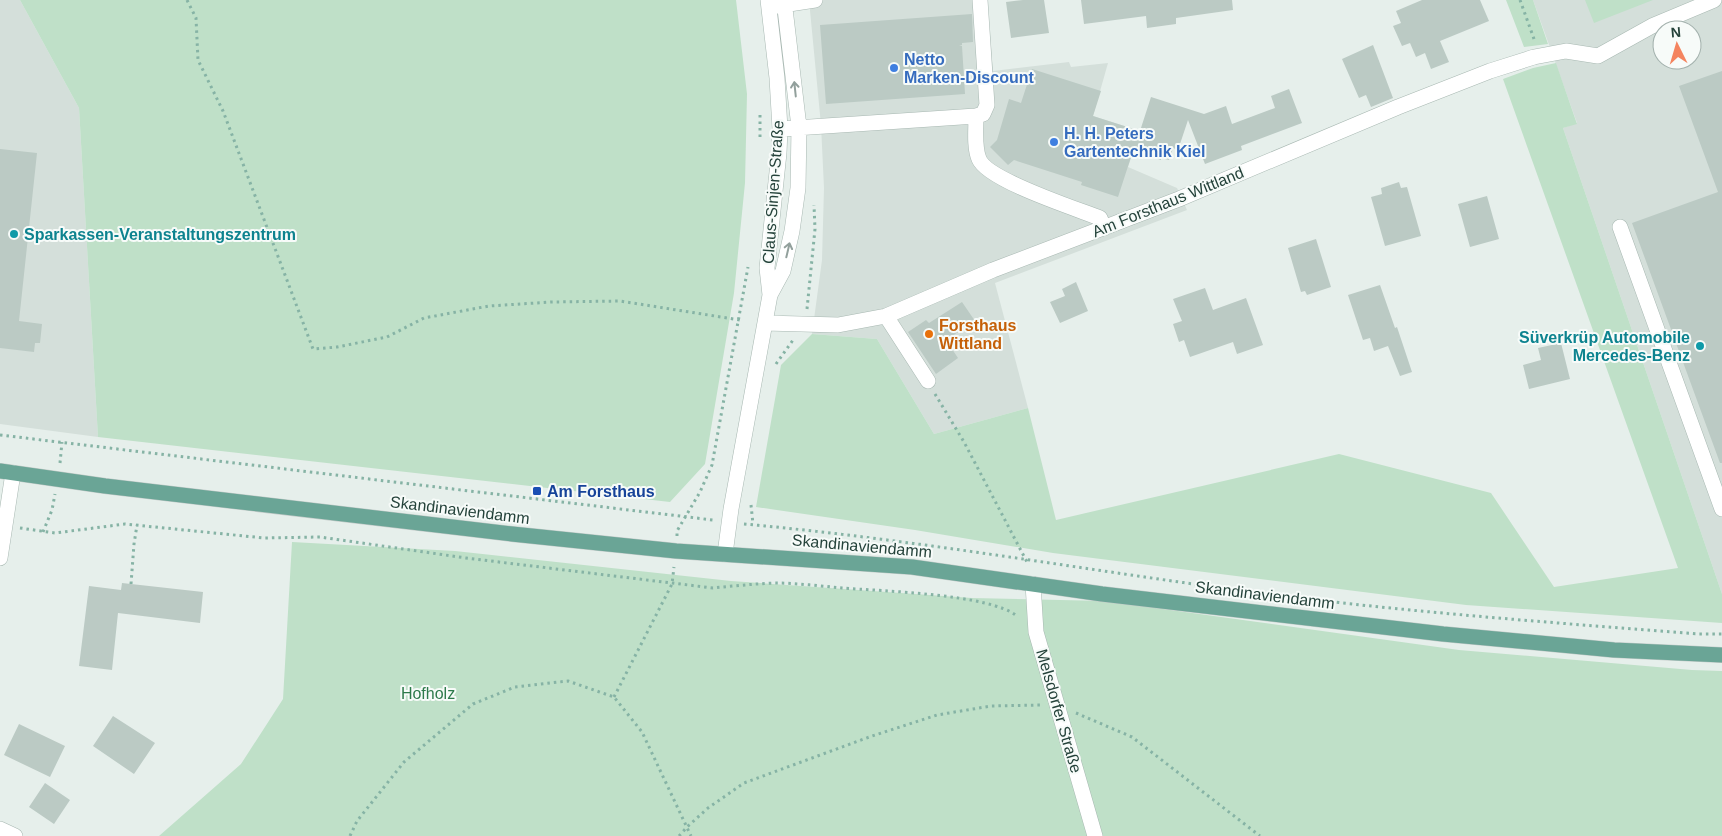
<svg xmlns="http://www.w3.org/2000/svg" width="1722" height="836" font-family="Helvetica,sans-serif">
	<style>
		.built { fill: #d4dfda; fill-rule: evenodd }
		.green { fill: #bfe0c8 }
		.building { fill: #bbcac4 }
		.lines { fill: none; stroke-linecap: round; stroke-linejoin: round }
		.minor-casing { stroke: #a8b8b2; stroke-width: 16 }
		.major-casing { stroke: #c2cac8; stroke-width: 16 }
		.path { stroke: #86b3a5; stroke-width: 3; stroke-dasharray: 2.5 4; stroke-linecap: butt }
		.minor { stroke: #fff; stroke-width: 15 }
		.major { stroke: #6aa596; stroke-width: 15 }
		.oneway { stroke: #92a09c }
		.shop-dot { fill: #3f7fe0; stroke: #f7fbf9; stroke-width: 2 }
		.culture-dot { fill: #0f9aa8; stroke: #f7fbf9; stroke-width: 2 }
		.food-dot { fill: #e8710a; stroke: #f7fbf9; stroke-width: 2 }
		.transit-dot { fill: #1a4fb4; stroke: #f7fbf9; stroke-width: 2 }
		.labels { text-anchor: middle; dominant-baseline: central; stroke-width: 4; stroke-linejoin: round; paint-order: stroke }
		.shop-label { font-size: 16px; font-weight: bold; fill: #366cbe; stroke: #f7fbf9; text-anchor: start }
		.street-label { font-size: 16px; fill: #24423a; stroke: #f7fbf9 }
		.culture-label { font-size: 16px; font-weight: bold; fill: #0d838f; stroke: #f7fbf9; text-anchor: start }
		.food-label { font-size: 16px; font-weight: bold; fill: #c56008; stroke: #f7fbf9; text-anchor: start }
		.transit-label { font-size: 16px; font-weight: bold; fill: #164399; stroke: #f7fbf9; text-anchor: start }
		.park-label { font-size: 16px; fill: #2d7a4b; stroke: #f7fbf9 }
	</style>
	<rect width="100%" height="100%" fill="#e6efeb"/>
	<path class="built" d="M0,0H20L79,108L98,437L0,424Z
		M809,0H987L993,71L1069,62L1071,67L1108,63L1093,116L1140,131L1128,167L1177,188L1187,210L995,283L1028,408L934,434L877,339L812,334L822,260L824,188L821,125Z
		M1533,0H1722V594L1563,128L1577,123ZM1662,30H1692V60H1662Z"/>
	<path class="green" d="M20,0H736L747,94L745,183L734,293L705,464L670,502L98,437L79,108Z
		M1506,0H1533L1548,44L1524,47Z
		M1585,0H1653L1594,23Z
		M1556,63L1577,124L1563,128L1722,594V623L1466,605L1053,553L915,530L756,507L781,365L812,334L877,339L934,434L1028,408L1056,520L1339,454L1491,493L1554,587L1678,568L1503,79L1533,68Z
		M292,542L455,551L731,581L972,598L1105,601L1459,650L1692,670L1722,671V836H159L241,764L283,699Z"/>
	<path class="building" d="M1023,0H1044L1049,33L1011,38L1006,2Z
		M1081,0H1232L1233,10L1176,18V24L1147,28L1146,16L1084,24Z
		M1422,0H1480L1489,21L1440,41L1449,62L1431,69L1425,53L1416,57L1410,43L1402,46L1393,26L1401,23L1396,11Z
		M972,14L973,42L962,43V45H959L962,46L965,94L826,104L820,25Z
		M1373,45L1393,98L1371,107L1366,95L1359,98L1342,59Z
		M1032,69L1101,91L1093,116L1140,131L1151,97L1204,114L1226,106L1232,124L1275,108L1271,96L1289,89L1302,123L1241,146L1242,150L1205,164L1188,120L1178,150L1173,148L1169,160L1161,158V160L1133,151L1118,197L1081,185L1082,182L1014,160L1008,165L990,147L997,140L1009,99L1021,103Z
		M1722,71V463H1720L1632,223L1718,192L1679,86Z
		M0,149L37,153L19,321L42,324L40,343H35L34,352L0,348Z
		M1399,182L1401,188L1407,187L1421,236L1385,246L1371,197L1382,194L1381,188Z
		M1487,196L1499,239L1470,247L1458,204Z
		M1316,239L1331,287L1307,295L1305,291L1301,292L1288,248Z
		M1076,282L1088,311L1060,323L1050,302L1065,296L1062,289Z
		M1380,285L1395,328L1397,327L1412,372L1400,376L1388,346L1374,351L1370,338L1363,340L1348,295Z
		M1205,288L1213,310L1246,298L1263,345L1237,354L1233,342L1190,357L1184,340L1179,342L1173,324L1182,321L1173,299Z
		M962,302L975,321L946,340L958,358L936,374L908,332L926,320L929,323Z
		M1561,343L1570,379L1529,389L1523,365L1541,360L1538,348Z
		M122,583L203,592L200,623L118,613L112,670L79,666L89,586L121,590Z
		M113,716L155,743L134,774L93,746Z
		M19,724L65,746L50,777L4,755Z
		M45,783L70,800L54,824L29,807Z"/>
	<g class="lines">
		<g class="minor-casing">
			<path id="minor" d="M776,6L815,0
				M976,116C976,129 974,147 979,159C987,180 1077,209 1100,218L1104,228
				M780,129L976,116L983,114L987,105L980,0
				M1620,227L1722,509
				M770,295L783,271L792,231L798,188L799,127L784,0
				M886,316L928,381
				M765,323L838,325L886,316L993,270L1179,199L1398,107L1490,71L1534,57L1566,51L1598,56L1652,26L1714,0
				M725,554L731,509L770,295L767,268L779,153L780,129L777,78L768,0
				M0,558L13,473
				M1033,584L1036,632L1095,836
				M0,829L15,836"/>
		</g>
		<g class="major-casing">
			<path id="major" d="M0,471L105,486L512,534L676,551L912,567L1102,594L1443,634L1614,650L1722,655"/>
		</g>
		<path class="path" d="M187,0L196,18L198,60L223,111L313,349L337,347L387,337L424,318L489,306L551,302L620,301L740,320
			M1520,0L1534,39
			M760,115V141
			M807,309L815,229L814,205
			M776,364L793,340
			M935,394L964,442L1027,562
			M0,435L713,520
			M60,463L62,442
			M751,505L753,524
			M744,524C910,539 1073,568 1237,590C1391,611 1545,622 1699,634H1722
			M20,528L55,533L125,524L264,538L320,537L466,558L713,588C733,586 753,584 774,583C796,583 820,586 842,588C881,591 990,594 1017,616
			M43,532L52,510L55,494
			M677,536V531L700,492L712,465L748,267
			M131,584L134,544L137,525
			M614,697L672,584L674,567
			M1076,713L1132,737L1260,836
			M350,836L357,821L404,762L473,704L515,687L568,681L614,697L642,732L691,836
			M679,836L687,827L708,808L744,783L872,736L937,715L991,706L1040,705"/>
		<use href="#minor" class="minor"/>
		<use href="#major" class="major"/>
	</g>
	<defs><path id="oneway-shaft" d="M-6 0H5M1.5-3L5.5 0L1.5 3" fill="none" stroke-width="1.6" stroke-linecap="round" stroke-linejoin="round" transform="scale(1.25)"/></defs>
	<g class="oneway">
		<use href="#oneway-shaft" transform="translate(795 89) rotate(-96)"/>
		<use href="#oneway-shaft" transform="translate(788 250) rotate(-77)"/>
	</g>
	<g class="shop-dot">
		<circle cx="894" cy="68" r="5"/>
		<circle cx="1054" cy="142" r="5"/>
	</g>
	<g class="culture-dot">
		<circle cx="14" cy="234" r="5"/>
		<circle cx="1700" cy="346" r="5"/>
	</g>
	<circle class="food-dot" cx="929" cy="334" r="5"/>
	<rect class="transit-dot" x="532" y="486" width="10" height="10" rx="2.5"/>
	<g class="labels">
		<g class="shop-label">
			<text x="904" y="59">Netto<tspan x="904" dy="18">Marken-Discount</tspan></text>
			<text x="1064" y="133">H. H. Peters<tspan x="1064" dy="18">Gartentechnik Kiel</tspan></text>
		</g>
		<g class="street-label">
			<text transform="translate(773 192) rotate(-86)">Claus-Sinjen-Straße</text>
			<text transform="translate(1168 202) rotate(-22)">Am Forsthaus Wittland</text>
			<text transform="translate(460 510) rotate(7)">Skandinaviendamm</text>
			<text transform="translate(862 546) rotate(5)">Skandinaviendamm</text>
			<text transform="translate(1265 595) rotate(7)">Skandinaviendamm</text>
			<text transform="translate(1059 711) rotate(74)">Melsdorfer Straße</text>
		</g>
		<g class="culture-label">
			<text x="24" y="234">Sparkassen-Veranstaltungszentrum</text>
			<text x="1690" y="337" text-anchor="end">Süverkrüp Automobile<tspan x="1690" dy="18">Mercedes-Benz</tspan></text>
		</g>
		<g class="food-label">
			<text x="939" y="325">Forsthaus<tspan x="939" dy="18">Wittland</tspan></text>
		</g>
		<g class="transit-label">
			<text x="547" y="491">Am Forsthaus</text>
		</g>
		<g class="park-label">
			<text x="428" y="693">Hofholz</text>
		</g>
	</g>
	<g transform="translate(1677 45) rotate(355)"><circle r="24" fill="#f7fbf9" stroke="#a3b1ad"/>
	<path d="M0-4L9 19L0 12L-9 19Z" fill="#f4845f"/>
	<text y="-8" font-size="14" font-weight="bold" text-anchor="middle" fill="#24423a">N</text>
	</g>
</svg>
